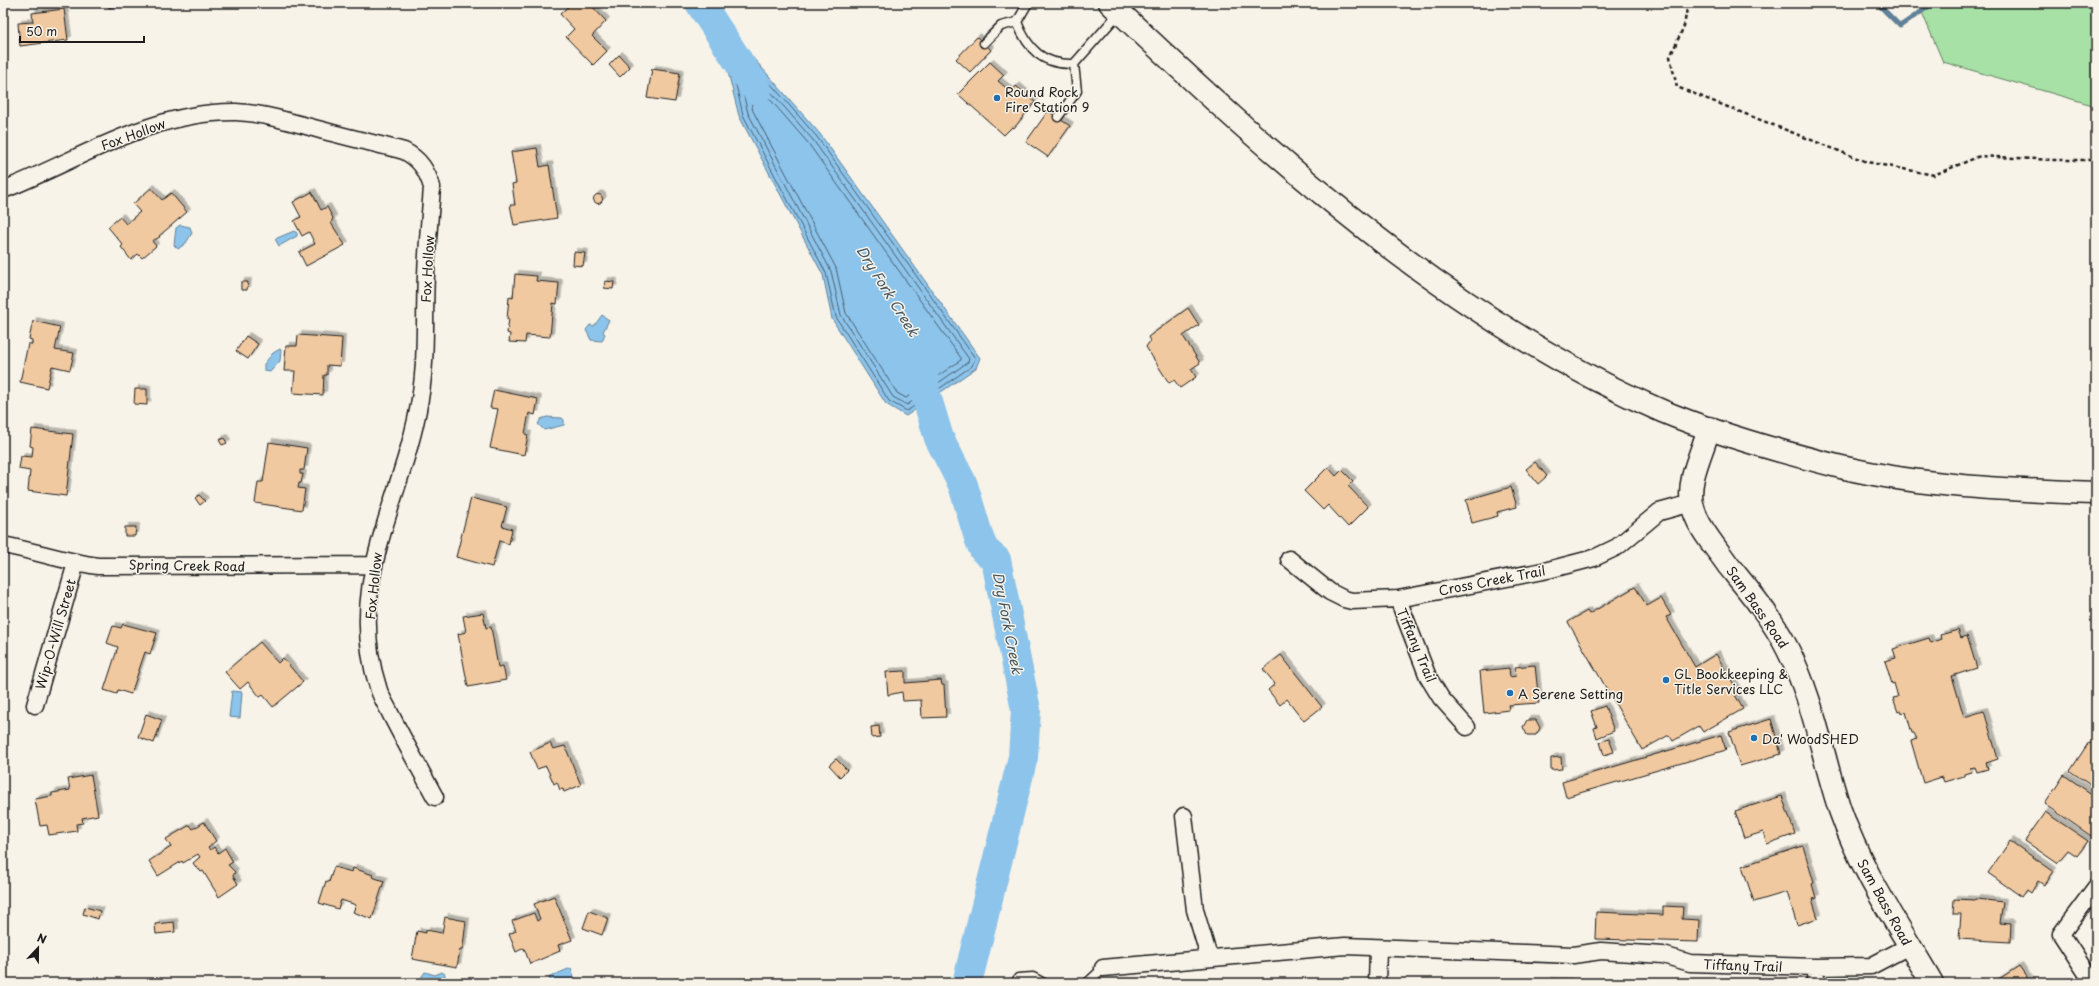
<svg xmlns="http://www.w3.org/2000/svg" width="2099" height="986" font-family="'Playpen Sans',sans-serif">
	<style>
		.green { fill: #a7e1a6; stroke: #627e61 }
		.water { fill: #8dc4eb; stroke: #608198 }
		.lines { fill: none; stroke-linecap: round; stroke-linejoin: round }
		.shore { stroke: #495f6f; stroke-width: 1 }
		.stream { stroke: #608198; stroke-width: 5 }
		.river { stroke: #8dc4eb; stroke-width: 30 }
		.building { fill: #f1c9a0; stroke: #1c1c1c; filter: url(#shadow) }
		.lane-casing { stroke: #1c1c1c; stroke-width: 11 }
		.street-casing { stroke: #1c1c1c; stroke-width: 19 }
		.secondary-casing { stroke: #1c1c1c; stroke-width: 25 }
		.path { stroke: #1c1c1c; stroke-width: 2.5; stroke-dasharray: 4 3; stroke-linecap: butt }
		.lane { stroke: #f7f3e8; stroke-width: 8 }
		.street { stroke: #f7f3e8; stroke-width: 16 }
		.secondary { stroke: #f7f3e8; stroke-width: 22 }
		.poi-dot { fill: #1f6fb2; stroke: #f7f3e8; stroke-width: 1.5 }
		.labels { text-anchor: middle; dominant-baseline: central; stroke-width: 3; stroke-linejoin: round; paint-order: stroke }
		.poi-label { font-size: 13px; fill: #1c1c1c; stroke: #f7f3e8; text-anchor: start }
		.street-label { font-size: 13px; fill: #1c1c1c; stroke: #f7f3e8 }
		.water-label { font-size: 14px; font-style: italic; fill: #445764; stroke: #f7f3e8 }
	</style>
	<defs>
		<filter id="shadow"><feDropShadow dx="3.5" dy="-3.5" stdDeviation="0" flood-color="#0004"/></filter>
	</defs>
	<rect width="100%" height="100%" fill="#f7f3e8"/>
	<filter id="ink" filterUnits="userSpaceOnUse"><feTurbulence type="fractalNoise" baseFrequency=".025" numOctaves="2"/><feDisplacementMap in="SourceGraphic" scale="8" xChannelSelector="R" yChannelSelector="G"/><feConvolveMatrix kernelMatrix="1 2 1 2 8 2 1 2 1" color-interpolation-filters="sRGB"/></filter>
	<g filter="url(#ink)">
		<path class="green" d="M1918,3H2096V106L1943,62Z"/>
		<path class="water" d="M740,43L820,134L980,358L976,368L906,416L886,404L832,319L823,275L739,116L728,72Z
			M180,225L190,227L192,233L186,243L178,249L174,245L176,228Z
			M294,231L297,233V236L279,246L275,239Z
			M602,315L609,320L603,332L605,334L602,341L591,340L586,330L590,325L594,326Z
			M280,349L281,350L280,361L270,372L264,371V364L273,353Z
			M547,417L562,418L564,420V425L544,430L538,424L541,419Z
			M232,691L242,692L240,718L229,717Z
			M571,968L575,979L566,983H551L549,977Z
			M425,972L435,975L442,972L445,974L444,983L418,982Z"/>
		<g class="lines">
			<path class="shore" d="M743,52L817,137L975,358L972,366L907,411L889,401L836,317L826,273L743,115L733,72L740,53Z
				M742,62H745L813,140L969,359L968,362L907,405L893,397L841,315L831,271L748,113L738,73Z
				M746,75H749L808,143L961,358V360L906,398L897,393L846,313L836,268L753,111Z"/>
			<path class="stream" d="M1877,3L1900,26L1934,3"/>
			<path class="river" d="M700,3L757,90
				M922,361L925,392L939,438L963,485L979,538L984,550L996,560L1026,710L1023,757L967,983"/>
		</g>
		<path class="building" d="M107,3H129L109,8Z
			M572,3H589L606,21L592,36L607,51L593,65L566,37L574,29L560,14Z
			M64,9L68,40L20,46L18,23L33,22L32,13Z
			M977,37L991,50L970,72L956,59Z
			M619,55L630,67L620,77L609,65Z
			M990,62L1004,75L998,81L1011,92L1016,86L1035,102L1014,128L1012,127L1004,135L958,94Z
			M652,69L680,73L675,102L647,98Z
			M1048,111L1070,126L1048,157L1026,142Z
			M537,148L540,167L549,165L557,218L514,225L510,205H515L512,184L516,183L511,152Z
			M151,188L162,200L171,193L187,212L159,236L160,237L152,241L156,246L142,258L138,254L131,260L121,247L123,245L108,227L120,217L126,224L140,212L133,204Z
			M312,192L321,210L327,207L333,218L331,223L345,245L306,266L299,252L315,244L309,232L302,236L294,221L301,217L293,202Z
			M593.5 199a4.5 4.5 0 1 1 9 0a4.5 4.5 0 1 1-9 0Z
			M574,252L585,253L583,266L573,265Z
			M515,274L537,276L536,281L559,283L557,304L553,303L550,337L526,335L525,343L509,342L510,334L507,333L509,319H507L509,297L513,298Z
			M605,281L614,282L613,289L604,288Z
			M241,282H248L247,290H241Z
			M1188,308L1199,325L1183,336L1200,363L1191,369L1196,377L1180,388L1174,380L1169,383L1146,347L1150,341L1148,337Z
			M33,321L60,327L55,350L74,353L70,370L52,366L47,388L20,382L28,344H32V340L29,339Z
			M298,335L342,338L340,366L327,365V375H324L323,395L293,393L295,371H284L286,346H297Z
			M246,336L258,344L248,359L236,351Z
			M135,389H147V405L134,404Z
			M494,390L538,399L535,415L529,413L525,434L528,435L524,455L490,448L498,409L490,408Z
			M32,429L73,434L66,496L28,491L30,471L19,469L21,456L32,457L33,447L30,446Z
			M224,438L227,443L222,445L219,440Z
			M269,442L307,448L304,470H300V474H303L301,483H299L298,488L305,489L302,510L255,503L258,482H263Z
			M1535,462L1547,476L1538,484L1526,469Z
			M1328,467L1336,476L1342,470L1353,481L1348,486L1368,507L1348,527L1328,505L1323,510L1304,491Z
			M1511,487L1517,507L1497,512L1498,516L1472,523L1466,500Z
			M199,495L205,501L200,505L195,498Z
			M471,498L507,507L502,526L512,529L509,544L499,541L492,567L456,557Z
			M125,527H136L135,536H125Z
			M1635,587L1647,606L1661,598L1671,615L1666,617L1695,667L1716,654L1739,693L1735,695L1743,709L1703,732L1699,726L1673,741L1669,735L1642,750L1568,622L1587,611L1589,614Z
			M483,613L486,628L491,627L498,667L503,666L506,680L468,687L458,634L466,632L463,616Z
			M123,624L157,633L150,654L145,652L131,694L118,690L117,694L104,690L118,647L107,643L113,626L121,628Z
			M1958,630L1961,638L1967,636L1977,668L1952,676L1964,717L1984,711L1998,759L1986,763L1988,769L1977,772L1975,767L1970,768L1971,772L1964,774V776L1944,782L1942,777L1923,783L1911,741L1917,739L1914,733H1912L1906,712L1901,713V711L1898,712L1893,698L1898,697L1894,683L1892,684L1885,661L1896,658L1893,649L1929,638L1931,643L1941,639L1940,635Z
			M260,642L278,663L283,658L303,682L273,707L263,695L260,697L248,682L240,689L225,672Z
			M1281,655L1322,707L1304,721L1287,699L1280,705L1268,690L1275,684L1263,669Z
			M1535,665L1539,703L1508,705L1509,710L1484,713L1480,671L1509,668L1510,677L1516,676L1515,667Z
			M905,671V683L941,680L942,685H944L946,717L922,718L921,700L903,701L902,692L888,695L886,672Z
			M1605,706L1614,731L1597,738L1594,728L1597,727L1591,711Z
			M146,714L162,720L154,743L138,737Z
			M1771,719L1781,754L1740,766L1729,732Z
			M1527,720H1536L1540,728L1536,735H1527L1523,727Z
			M879,726L880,737L872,738L871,727Z
			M1721,735L1726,750L1566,797L1562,782Z
			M1609,739L1614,752L1604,755L1600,742Z
			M2089,742L2096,747V789L2070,771Z
			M550,743L553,749L565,746L581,785L564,792L563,789L560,790L557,782L554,784L546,766L537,769L530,752Z
			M1561,757L1562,769L1551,770V758Z
			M836,759L847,770L840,777L829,765Z
			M91,775L98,815L82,818L83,823L76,824L77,831L49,835L47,825L40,826L35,799L52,796V793L70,790L68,779Z
			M2064,775L2096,797V812L2092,816L2096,818V828L2091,836L2045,804Z
			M1782,796L1795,834L1767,844L1763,832L1744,838L1735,811Z
			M2045,812L2088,841L2077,856L2068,850L2057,863L2025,841Z
			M204,822L216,841L208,847L210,850L214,847L218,853L225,848L233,862L228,865L235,872L233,876L238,884L219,897L203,871L201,872L199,869L198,870L193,863L200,857L198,854L183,863L182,861L158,876L149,861L171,847L166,839L190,825L193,829Z
			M2010,841L2053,871L2044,885L2038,881L2031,893L2027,890L2022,897L1988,873Z
			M1803,846L1814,883L1812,884L1816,898L1812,899L1818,918L1797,925L1787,892L1754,902L1742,866Z
			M334,867L352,872L353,868L373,875L372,877L384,881L372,919L353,912L356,905L341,900L338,909L319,903L326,881L329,882Z
			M554,896L572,940L558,945L560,951L530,964L524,948L516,952L509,934L516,931L512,921L534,913L537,921L540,919L534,904Z
			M1954,899L1975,900L1976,899L2003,902L2000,923L2011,924L2010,942L1959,939L1961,914H1953Z
			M1663,906L1683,907L1682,919L1699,920L1698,942L1595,939L1596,912L1663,915Z
			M85,907L100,911L98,919L83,914Z
			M589,911L608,918L602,935L583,928Z
			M445,917L466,921L463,946L462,950H460L457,967L412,959L417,931L426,933V930L442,933Z
			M174,922L175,932L156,934L155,924Z
			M2019,966L2031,983H1993Z
			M1548,981L1569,982V983H1548Z"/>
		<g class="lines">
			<g class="lane-casing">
				<path id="lane" d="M1028,3L1017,22C1028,50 1043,65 1074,64L1119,13
					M984,43L1001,26L1017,22
					M1058,117L1077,91L1074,64
					M1015,983L1018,978L1033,977L1044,983
					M1087,983L1103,968"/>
			</g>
			<g class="street-casing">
				<path id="street" d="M3,190C79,160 151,111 236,112C262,113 286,121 310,127C342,136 373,143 404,151C420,159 427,171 432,187C430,216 427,246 426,275C424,317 427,358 420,399C404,498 344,582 378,687C380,696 386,704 390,713C404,741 420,769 435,797
					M3,545C35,551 66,562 98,566L373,565
					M1289,559L1330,592L1344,599L1352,601L1398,599L1548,570L1594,558L1617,547L1659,512L1692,503
					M1398,599L1428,677L1441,698L1467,727
					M35,705L76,563
					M1184,816L1195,910L1209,957
					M1103,968L1345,946L1573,955L1601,951L1663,955L1690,963L1816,967L1871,966L1909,946
					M1377,983L1378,949
					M1815,983L1816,967
					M2093,983L2061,934L2096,887"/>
			</g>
			<g class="secondary-casing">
				<path id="secondary" d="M1110,3C1276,160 1450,319 1662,411C1719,435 1781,452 1841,467C1925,487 2011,490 2096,493
					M1709,428C1703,451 1687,479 1692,504C1697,527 1715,546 1728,565C1749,591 1772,618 1787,648C1814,700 1822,756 1840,810C1862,873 1899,926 1932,983"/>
			</g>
			<path class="path" d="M1688,3L1684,26L1670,57L1677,87L1867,162L1934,175L1980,156L2052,160H2096"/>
			<use href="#lane" class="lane"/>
			<use href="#street" class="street"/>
			<use href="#secondary" class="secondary"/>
		</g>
	</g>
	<g class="poi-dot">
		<circle cx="997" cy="98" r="4"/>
		<circle cx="1666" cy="680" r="4"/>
		<circle cx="1510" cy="693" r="4"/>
		<circle cx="1754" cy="738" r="4"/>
	</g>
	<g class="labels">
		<g class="poi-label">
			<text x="1005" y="91">Round Rock<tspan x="1005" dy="15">Fire Station 9</tspan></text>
			<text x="1674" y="673">GL Bookkeeping &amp;<tspan x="1674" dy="15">Title Services LLC</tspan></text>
			<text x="1518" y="693">A Serene Setting</text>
			<text x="1762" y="738">Da' WoodSHED</text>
		</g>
		<g class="street-label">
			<text transform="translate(133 134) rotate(-20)">Fox Hollow</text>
			<text transform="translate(427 269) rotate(-87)">Fox Hollow</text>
			<text transform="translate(187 565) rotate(1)">Spring Creek Road</text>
			<text transform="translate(1492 580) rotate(-11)">Cross Creek Trail</text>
			<text transform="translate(373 586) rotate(-84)">Fox Hollow</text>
			<text transform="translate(1758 607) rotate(55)">Sam Bass Road</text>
			<text transform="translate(55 634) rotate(-74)">Wip-O-Will Street</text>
			<text transform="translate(1417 645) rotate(67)">Tiffany Trail</text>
			<text transform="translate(1885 902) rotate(61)">Sam Bass Road</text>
			<text transform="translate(1743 965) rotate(2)">Tiffany Trail</text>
		</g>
		<g class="water-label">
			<text transform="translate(888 291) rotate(58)">Dry Fork Creek</text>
			<text transform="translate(1008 623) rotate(79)">Dry Fork Creek</text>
		</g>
	</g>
	<rect width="2099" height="986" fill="none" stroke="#f7f3e8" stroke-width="16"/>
	<rect x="8" y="8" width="2083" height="970" fill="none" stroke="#1c1c1c" stroke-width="1.5" filter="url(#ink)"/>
	<g transform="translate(38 948) rotate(22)" stroke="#f7f3e8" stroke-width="3" paint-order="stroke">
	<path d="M0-3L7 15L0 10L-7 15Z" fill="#1c1c1c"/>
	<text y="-6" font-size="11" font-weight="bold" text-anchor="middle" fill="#1c1c1c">N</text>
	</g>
	<path d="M20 36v6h124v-6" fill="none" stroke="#1c1c1c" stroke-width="2"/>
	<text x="26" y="36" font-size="12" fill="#1c1c1c" stroke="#f7f3e8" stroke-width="3" paint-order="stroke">50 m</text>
</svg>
